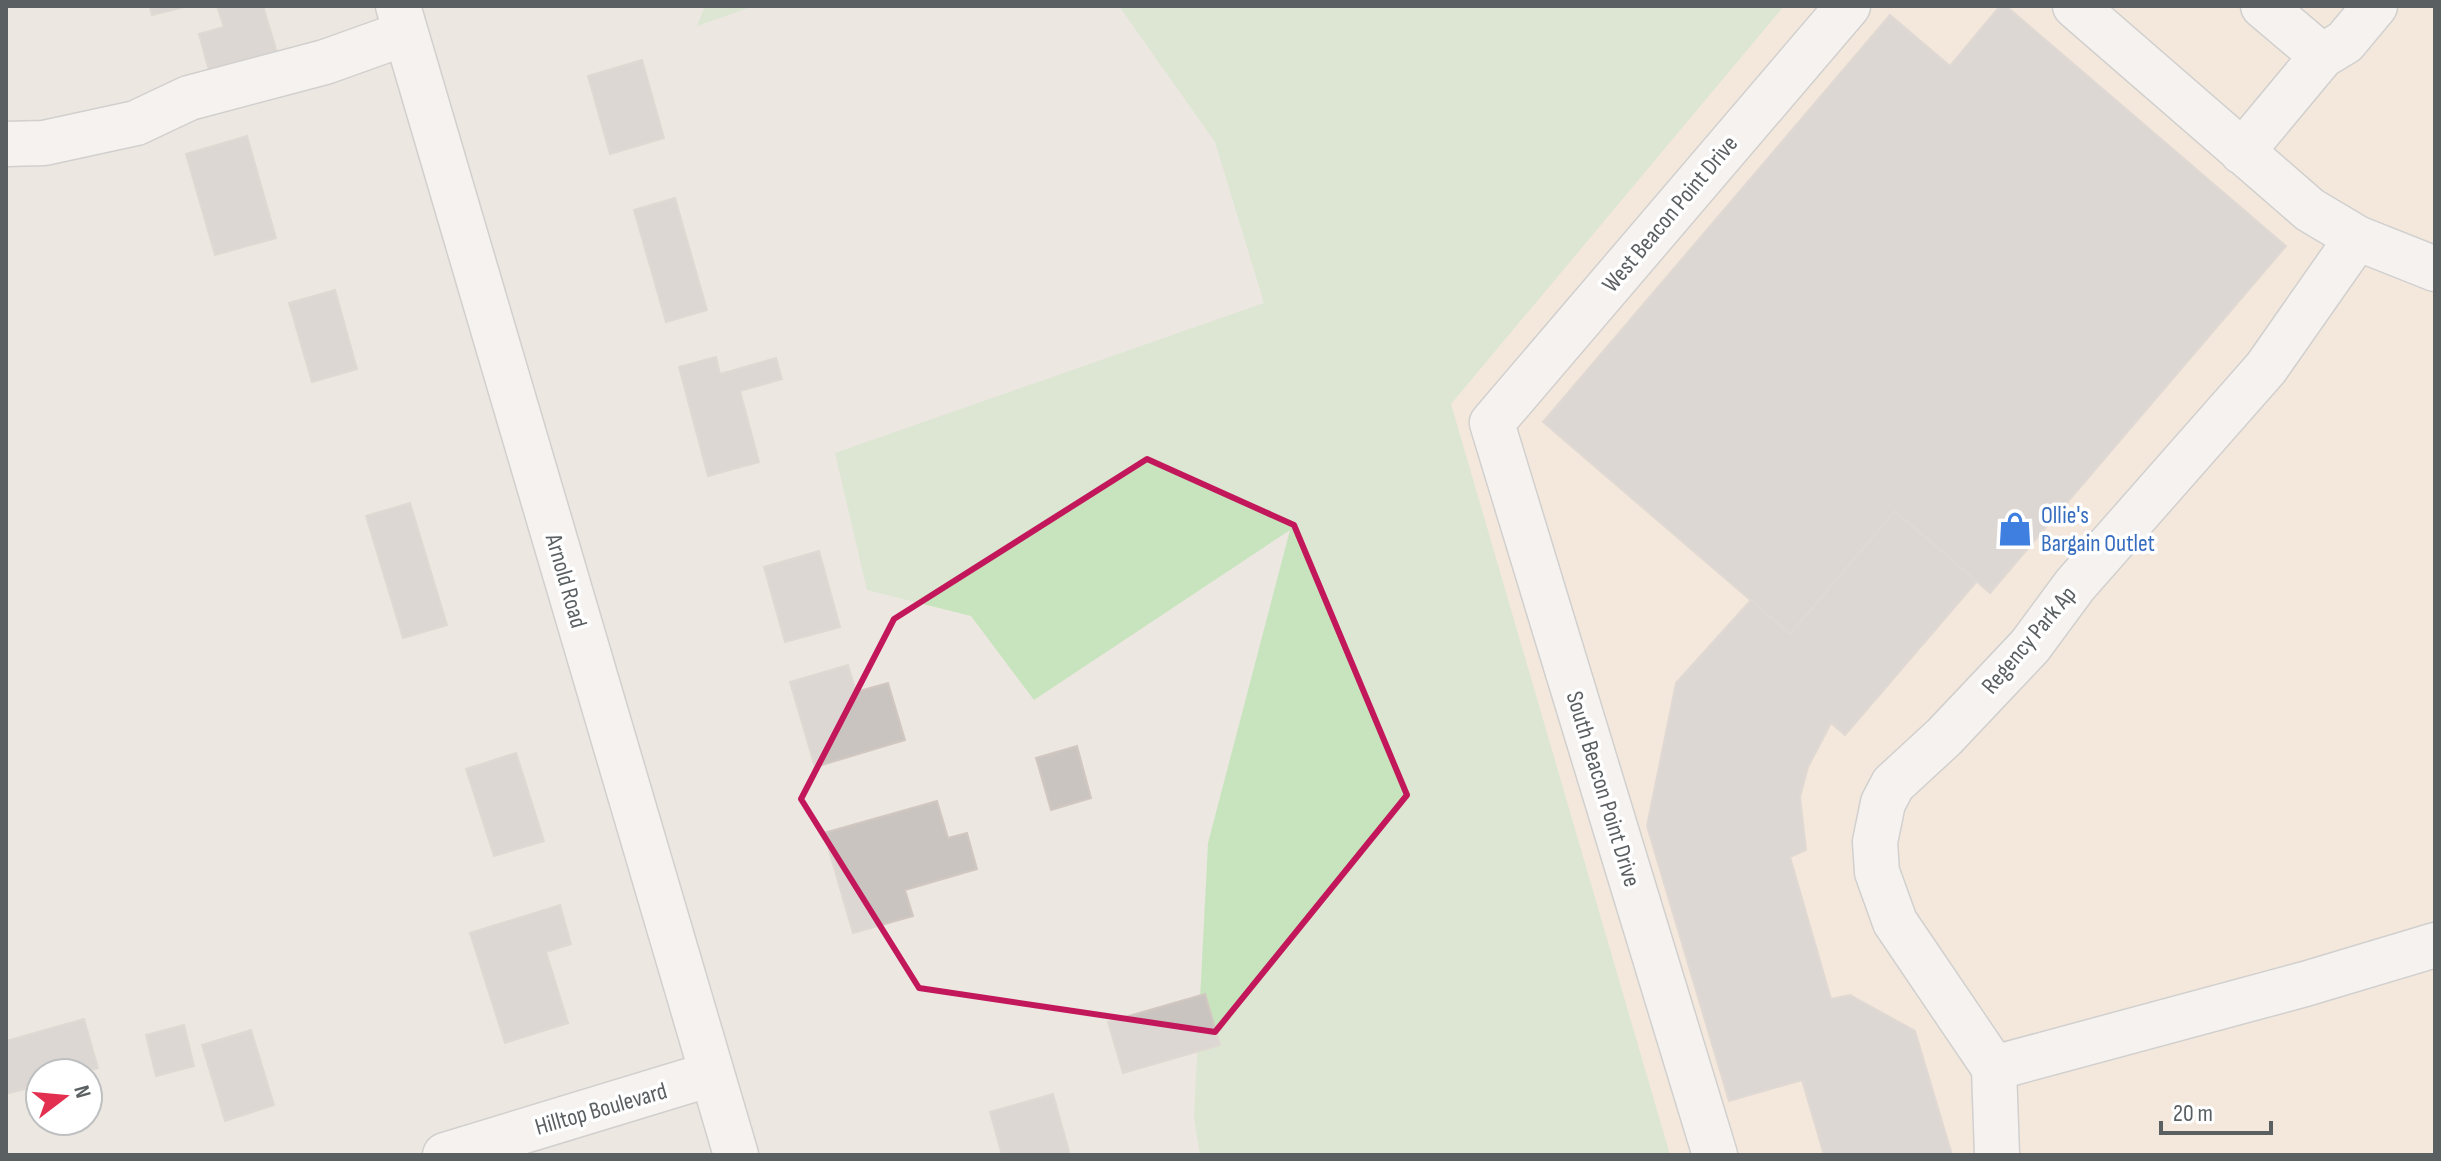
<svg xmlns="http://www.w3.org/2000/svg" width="2441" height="1161" font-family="'Sofia Sans Condensed',sans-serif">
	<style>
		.commercial { fill: #fce9d6 }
		.green { fill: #c8e4be }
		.building { fill: #cac4c0; stroke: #d1c7c0; stroke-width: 2 }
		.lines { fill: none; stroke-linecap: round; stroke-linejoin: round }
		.minor-casing { stroke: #afb4b7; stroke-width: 47 }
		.minor { stroke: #fff; stroke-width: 44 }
		.marked { fill: none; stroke: #c2185b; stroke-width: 6; stroke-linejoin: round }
		.labels { text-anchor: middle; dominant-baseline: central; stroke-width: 7; stroke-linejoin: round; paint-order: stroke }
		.street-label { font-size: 24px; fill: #5a5f62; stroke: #fff }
		.shop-label { font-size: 24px; fill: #366cbe; stroke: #fff; text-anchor: start }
	</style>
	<rect width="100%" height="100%" fill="#ece7e1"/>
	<path class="commercial" d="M1784,6H2435V1155H1670L1451,404Z"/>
	<path class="green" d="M705,6H754L697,26Z
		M1119,6H1784L1451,404L1670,1155H1200L1194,1117L1208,843L1290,530L1034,700L971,616L867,590L835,453L1264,303L1215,142Z"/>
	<path class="building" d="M150,6H188L152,15Z
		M217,6H263L279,59L211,78L199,34L224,27Z
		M2000,6H2006L2286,246L1990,593L1895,511L1790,634L1543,422L1890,15L1950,66Z
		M642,60L664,138L610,154L588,76Z
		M247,136L276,238L215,255L186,154Z
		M675,198L707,310L666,322L634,210Z
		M335,290L357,369L312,382L289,303Z
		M716,357L720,374L776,358L782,379L740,391L759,462L708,476L679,367Z
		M410,503L447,625L403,638L366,516Z
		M1895,511L1977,581L1845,735L1831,723L1808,767L1800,797L1806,850L1790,857L1831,999L1850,995L1915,1031L1952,1155H1824L1802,1080L1729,1101L1647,826L1676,683L1751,600L1790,634Z
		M819,551L840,627L785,642L764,567Z
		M848,665L856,692L888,683L905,740L815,767L790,682Z
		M1077,746L1091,798L1051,810L1036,758Z
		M516,753L544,841L494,856L466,769Z
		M937,801L948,838L967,833L977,869L905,890L913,916L853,933L824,833Z
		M560,905L571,944L546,952L568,1023L505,1043L470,933Z
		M1205,994L1220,1045L1123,1073L1108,1022Z
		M84,1019L98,1068L80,1073H40V1085L6,1094V1041Z
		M184,1025L194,1066L156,1076L146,1035Z
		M251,1030L274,1105L225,1121L202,1045Z
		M1053,1094L1070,1155H1002L990,1112Z"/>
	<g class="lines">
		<g class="minor-casing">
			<path id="minor" d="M398,6L736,1155
				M2075,6L2310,210L2357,238L2435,269
				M2263,6L2322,56L2345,42L2375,6
				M6,144L44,143L136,123L189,98L325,62L406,33
				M2242,152L2322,56
				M1994,1068L2305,984L2435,945
				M445,1155L711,1074
				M1715,1155L1492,423L1848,6
				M1997,1155L1994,1068L1895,922L1877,872L1875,842L1883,803L1893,784L1944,737L2030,646L2075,585L2266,368L2357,238"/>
		</g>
		<use href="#minor" class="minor"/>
	</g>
	<path d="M0 0H2441V1161H0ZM1147,459L1294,525L1407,795L1215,1032L919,988L801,799L894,619Z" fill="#ece7e1" fill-opacity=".55" fill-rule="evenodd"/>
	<path class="marked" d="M1147,459L1294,525L1407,795L1215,1032L919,988L801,799L894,619Z"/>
	<defs>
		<g id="shop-bare" transform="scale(2.76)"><path d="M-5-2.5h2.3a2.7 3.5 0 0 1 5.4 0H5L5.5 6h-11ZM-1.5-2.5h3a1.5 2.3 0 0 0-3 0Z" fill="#3f7fe0" stroke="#fff" stroke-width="2.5" paint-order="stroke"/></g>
	</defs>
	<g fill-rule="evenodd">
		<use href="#shop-bare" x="2015" y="529"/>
	</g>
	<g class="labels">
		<g class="street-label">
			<text transform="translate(1670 214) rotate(-50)">West Beacon Point Drive</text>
			<text transform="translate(566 581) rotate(74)">Arnold Road</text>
			<text transform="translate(2029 640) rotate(-50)">Regency Park Ap</text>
			<text transform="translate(1603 789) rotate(73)">South Beacon Point Drive</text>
			<text transform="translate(601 1109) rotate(-16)">Hilltop Boulevard</text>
		</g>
		<g class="shop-label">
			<text x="2041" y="515">Ollie's<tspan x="2041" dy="28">Bargain Outlet</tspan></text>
		</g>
	</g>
	<rect width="2441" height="1161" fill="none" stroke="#5a5f62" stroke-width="16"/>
	<g transform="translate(64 1097) rotate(74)"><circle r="38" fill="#ffffff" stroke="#bdbfc0" stroke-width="2"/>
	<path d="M0-6L14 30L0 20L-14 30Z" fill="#e33051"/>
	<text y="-12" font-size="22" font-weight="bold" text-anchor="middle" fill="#5a5f62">N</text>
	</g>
	<path d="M2161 1121v12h110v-12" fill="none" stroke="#5a5f62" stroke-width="4"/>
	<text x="2173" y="1121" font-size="24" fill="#5a5f62" stroke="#ffffff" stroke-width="6" paint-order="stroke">20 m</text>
</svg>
